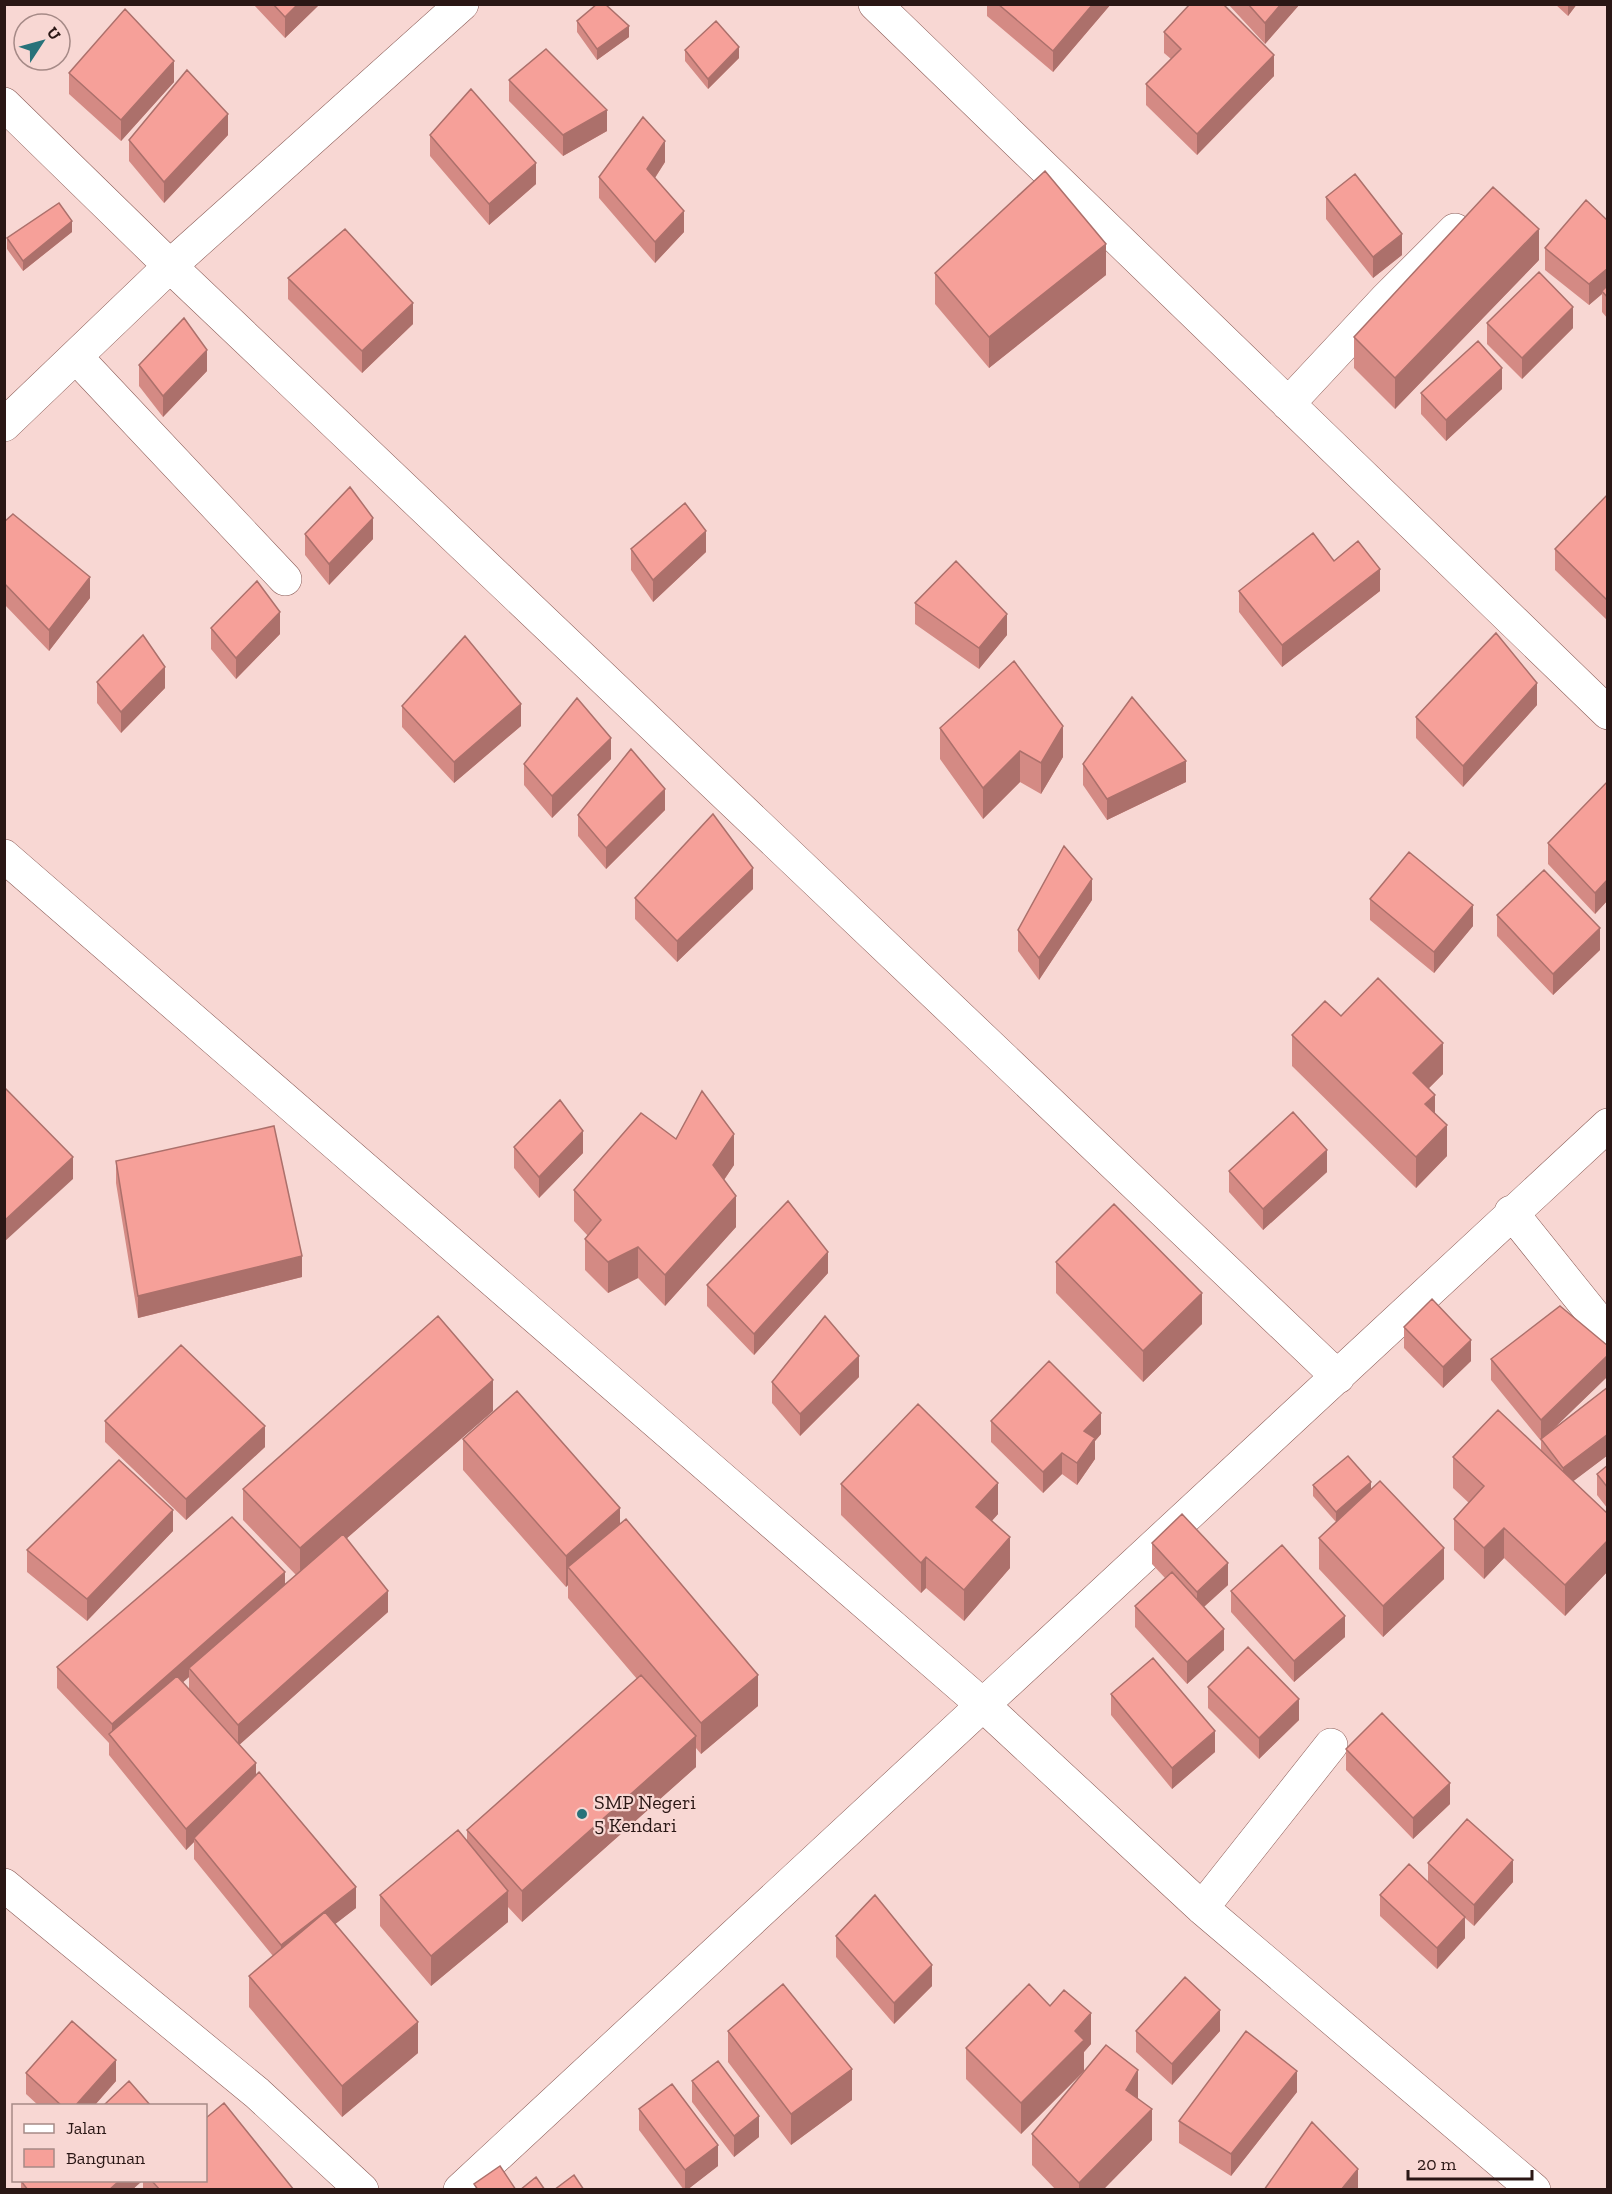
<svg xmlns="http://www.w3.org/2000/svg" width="1612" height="2194" font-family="'Zilla Slab',serif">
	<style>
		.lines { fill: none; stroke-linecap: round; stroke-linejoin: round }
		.minor-casing { stroke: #8b5c57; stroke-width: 34 }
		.minor { stroke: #fff; stroke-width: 33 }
		.wall { fill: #d48a84; fill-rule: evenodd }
		.shaded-wall { fill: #ac706b }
		.building { fill: #f6a099; stroke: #ac706b; stroke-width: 1.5 }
		.poi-dot { fill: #28727a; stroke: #f8d7d3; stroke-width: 2 }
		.labels { text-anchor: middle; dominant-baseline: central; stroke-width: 4.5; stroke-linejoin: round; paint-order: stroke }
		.poi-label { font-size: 20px; fill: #2a1715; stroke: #f8d7d3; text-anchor: start }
	</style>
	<rect width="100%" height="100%" fill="#f8d7d3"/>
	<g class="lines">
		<g class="minor-casing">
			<path id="minor" d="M875,4L1608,713
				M4,104L170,266L1338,1377
				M77,358L285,579
				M1288,404L1385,300L1455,230
				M4,425L170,266L462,4
				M4,856L984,1706L1202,1908L1534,2190
				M1511,1212L1608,1333
				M4,1885L257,2093L362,2190
				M1202,1908L1331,1745
				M460,2190L1608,1125"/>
		</g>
		<use href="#minor" class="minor"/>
	</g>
	<path class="wall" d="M253,4H320L285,38Z
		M987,4H1111L1053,72L987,16Z
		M1228,4H1300L1265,44Z
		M1555,4H1577L1568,16Z
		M577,21L629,37L597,60L577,32Z
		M1164,32L1274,76L1197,155L1146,105V84L1171,59L1164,53Z
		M685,50L739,58L708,89L685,61Z
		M69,73L174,82L121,141L69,94Z
		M509,80L607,131L563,156L509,101Z
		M228,135L164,203L129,161V140Z
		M430,135L536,184L489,225L430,156Z
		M665,162L655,178L684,232L655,263L599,198V177Z
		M1326,197L1402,255L1373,278L1326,219Z
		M1608,221V319L1602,312V294L1589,305L1545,270V248Z
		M72,232L23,271L7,249V238Z
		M1539,260L1395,409L1354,368V337Z
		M935,273L1106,275L989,368L935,304Z
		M288,278L413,324L362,373L288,299Z
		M1487,323L1573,328L1522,379L1487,344Z
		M139,365L207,371L163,417L139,386Z
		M1502,389L1446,441L1421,414V393Z
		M1608,494V621L1555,570V549Z
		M4,522L90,598L49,651L4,604Z
		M305,534L373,539L329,585L305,555Z
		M631,549L706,552L653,602L631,570Z
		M1334,561L1380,591L1282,667L1239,612V591Z
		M915,603L1007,635L979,669L915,624Z
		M211,628L280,634L236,679L211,649Z
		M97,682L165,688L121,733L97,703Z
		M1537,705L1463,787L1416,738V717Z
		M402,706L521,726L454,783L402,727Z
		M940,728L1063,757L1041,794L1020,782L983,819L940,759Z
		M611,759L552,818L524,785V764Z
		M1083,764L1186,782L1107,820L1083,785Z
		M1608,781V900L1595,914L1548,864V843Z
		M665,810L606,869L578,836V815Z
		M753,889L677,962L635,919V898Z
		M1370,899L1473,926L1434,973L1370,920Z
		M1092,900L1039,980L1018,951V930Z
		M1497,915L1600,950L1553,995L1497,936Z
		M1341,1016L1443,1074L1428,1089L1447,1156L1416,1188L1292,1066V1035Z
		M676,1139L734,1165L724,1180L736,1227L665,1306L638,1278L608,1293L585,1270V1239L588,1236L574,1221V1190Z
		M514,1147L583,1153L539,1198L514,1168Z
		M116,1161L302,1277L138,1318L116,1183Z
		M1229,1171L1327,1172L1263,1230L1229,1192Z
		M1056,1262L1202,1324L1143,1382L1056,1293Z
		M828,1273L754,1355L707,1306V1285Z
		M1404,1327L1471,1361L1443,1388L1404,1348Z
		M1608,1346V1376L1553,1429L1608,1387V1455L1573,1481L1608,1514V1571L1565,1616L1504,1558L1484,1579L1454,1550V1519L1469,1503L1453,1488V1457L1541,1451V1441L1491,1380V1359Z
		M859,1377L800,1436L772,1403V1382Z
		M493,1411L347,1538L388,1612L239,1745L256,1776L356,1908L335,1924L418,2053L342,2117L249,2007V1976L273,1956L194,1859V1842L186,1850L109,1755V1743L57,1688V1667L285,1584L296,1575L243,1520V1489ZM189,1677V1689L183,1682Z
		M105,1421L265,1447L186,1520L105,1442Z
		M991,1421L1101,1434L1095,1441V1459L1077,1485L1062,1474L1043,1493L991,1442Z
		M463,1439L620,1523L758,1706L701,1754L696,1748V1767L522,1922L508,1907V1922L431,1986L380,1926V1895L467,1841V1830L637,1679L568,1598V1585L566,1587L463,1470Z
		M1608,1465V1509L1597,1495V1474Z
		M841,1484L998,1514L992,1521L1010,1568L964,1621L926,1588L921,1593L841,1515Z
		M1313,1485L1371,1489L1444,1579L1383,1637L1319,1569V1538L1336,1522L1313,1496Z
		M173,1531L87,1621L27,1572V1550Z
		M1152,1543L1228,1585L1204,1607L1224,1650L1187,1684L1135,1627V1606L1165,1578L1152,1564Z
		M1231,1591L1345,1637L1294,1682L1231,1612Z
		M1208,1687L1299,1720L1259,1759L1208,1708Z
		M1111,1694L1215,1752L1172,1789L1111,1715Z
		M1346,1749L1450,1804L1413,1839L1346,1770Z
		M1428,1863L1513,1882L1474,1926L1465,1918V1938L1437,1969L1380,1916V1895L1428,1882Z
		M836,1936L932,1986L894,2024L836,1957Z
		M1050,2006L1091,2044L1084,2052V2071L1021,2134L966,2079V2048Z
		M728,2031L852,2100L791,2145L728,2062Z
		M1136,2031H1220L1172,2085L1136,2052Z
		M26,2073L116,2081L94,2106H39L26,2094Z
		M692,2081L759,2137L734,2157L692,2102Z
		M1297,2092L1231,2176L1179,2143V2121Z
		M1138,2099L1152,2140L1103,2190H1056L1032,2165V2134Z
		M639,2109L718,2166L687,2190H684L639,2130Z
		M21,2181H142L132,2190H21Z
		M143,2181H206L294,2190H143Z"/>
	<path class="shaded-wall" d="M298,4H320L285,38V17Z
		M1093,4H1111L1053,72V51Z
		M1281,4H1300L1265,44V23Z
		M1568,4H1577L1568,16Z
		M629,26V37L597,60V49Z
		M739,47V58L708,89V79Z
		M1274,55V76L1197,155V134Z
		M174,61V82L121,141V120Z
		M607,110V131L563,156V135Z
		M228,114V135L164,203V182Z
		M665,141V162L647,190V169Z
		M536,163V184L489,225V204Z
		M684,211V232L655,263V242Z
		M72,221V232L23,271V261Z
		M1539,229V260L1395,409V378Z
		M1402,234V255L1373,278V257Z
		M1106,244V275L989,368V337Z
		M1608,268V289L1602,291V294L1589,305V284Z
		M413,303V324L362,373V351Z
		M1573,307V328L1522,379V358Z
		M207,350V371L163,417V396Z
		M1502,368V389L1446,441V420Z
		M373,518V539L329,585V564Z
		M706,531V552L653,602V580Z
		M1380,569V591L1282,667V645Z
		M90,577V598L49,651V630Z
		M280,612V634L236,679V658Z
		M1007,614V635L979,669V648Z
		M165,667V688L121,733V712Z
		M1537,683V705L1463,787V766Z
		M521,704V726L454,783V762Z
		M1063,726V757L1041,794V763Z
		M611,738V759L552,818V796Z
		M1020,751V782L983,819V788Z
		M1186,761V782L1107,820V799Z
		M665,789V810L606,869V848Z
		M753,868V889L677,962V941Z
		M1092,879V900L1039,980V958Z
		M1608,879V900L1595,914V893Z
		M1473,905V926L1434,973V952Z
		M1600,928V950L1553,995V974Z
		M1443,1043V1074L1413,1104V1073Z
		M1435,1095V1126L1425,1104Z
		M1447,1125V1156L1416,1188V1157Z
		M583,1131V1153L539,1198V1177Z
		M734,1134V1165L713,1196V1165Z
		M1327,1150V1172L1263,1230V1209Z
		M73,1157V1179L4,1242V1221Z
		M736,1196V1227L665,1306V1275Z
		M638,1247V1278L608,1293V1262Z
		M828,1252V1273L754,1355V1334Z
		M302,1256V1277L138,1318V1296Z
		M1202,1293V1324L1143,1382V1351Z
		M1471,1340V1361L1443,1388V1367Z
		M1608,1355V1376L1542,1440L1541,1439V1441V1420Z
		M859,1356V1377L800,1436V1414Z
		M493,1380V1411L300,1579V1548Z
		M1101,1413V1434L1095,1441V1459L1077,1485V1463L1084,1431Z
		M265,1426V1447L186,1520V1499Z
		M1608,1434V1455L1563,1489V1468Z
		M1062,1453V1474L1043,1493V1472Z
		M1371,1482V1493L1336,1523V1512Z
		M998,1483V1514L976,1538V1507Z
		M620,1508V1539L568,1567V1585L566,1587V1556Z
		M173,1510V1531L87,1621V1599Z
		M1504,1528V1558L1484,1579V1548Z
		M1010,1537V1568L964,1621V1590Z
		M1608,1540V1571L1565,1616V1585Z
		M1444,1548V1579L1383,1637V1606Z
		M926,1557V1588L921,1593V1563Z
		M1228,1563V1585L1197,1613V1592Z
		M285,1572V1593L189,1668V1677L116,1741L112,1736V1724Z
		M388,1591V1612L238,1746V1725Z
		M1345,1616V1637L1294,1682V1661Z
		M1224,1629V1650L1187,1684V1662Z
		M758,1675V1706L701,1754V1723Z
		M1299,1699V1720L1259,1759V1738Z
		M1215,1731V1752L1172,1789V1768Z
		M696,1736V1767L522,1922V1891Z
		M256,1763V1785L194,1838V1842L186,1850V1829Z
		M1450,1783V1804L1413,1839V1818Z
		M1513,1860V1882L1474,1926V1905Z
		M356,1887V1908L281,1966V1945Z
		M508,1891V1922L431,1986V1956Z
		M1465,1917V1938L1437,1969V1948Z
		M932,1965V1986L894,2024V2003Z
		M1220,2010V2031L1172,2085V2064Z
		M1091,2013V2044L1084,2052V2071L1021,2134V2103L1075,2031Z
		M418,2022V2053L342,2117V2086Z
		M116,2060V2081L94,2106H75Z
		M852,2069V2100L791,2145V2114Z
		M1138,2070V2101L1126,2090Z
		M1297,2071V2092L1231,2176V2154Z
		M1152,2109V2140L1103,2190H1079V2183Z
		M759,2116V2137L734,2157V2136Z
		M718,2145V2166L687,2190H685V2170Z
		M1358,2169V2190H1341Z
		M119,2181H142L132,2190H109Z"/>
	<path class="building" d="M273,4H298L285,17Z
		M597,4H605L629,26L597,49L577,21Z
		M998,4H1093L1053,51Z
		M1190,4H1223L1274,55L1197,134L1146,84L1181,49L1164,32Z
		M1248,4H1281L1265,23Z
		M125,9L174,61L121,120L69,73Z
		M716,21L739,47L708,79L685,50Z
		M546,49L607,110L563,135L509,80Z
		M187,70L228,114L164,182L129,140Z
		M471,89L536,163L489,204L430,135Z
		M643,117L665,141L647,169L684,211L655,242L599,177Z
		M1045,171L1106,244L989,337L935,273Z
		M1355,174L1402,234L1373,257L1326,197Z
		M1493,187L1539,229L1395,378L1354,337Z
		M1586,200L1608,221V268L1589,284L1545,248Z
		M59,203L72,221L23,261L7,238Z
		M345,229L413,303L362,351L288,278Z
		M1539,272L1573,307L1522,358L1487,323Z
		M1608,285V298L1602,291Z
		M184,318L207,350L163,396L139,365Z
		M1478,341L1502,368L1446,420L1421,393Z
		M350,487L373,518L329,564L305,534Z
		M1608,494V600H1607L1555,549Z
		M685,503L706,531L653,580L631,549Z
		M13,514L90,577L49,630L4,583V522Z
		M1313,533L1334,561L1358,541L1380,569L1282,645L1239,591Z
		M956,561L1007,614L979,648L915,603Z
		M257,581L280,612L236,658L211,628Z
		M1496,633L1537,683L1463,766L1416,717Z
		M143,635L165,667L121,712L97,682Z
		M465,636L521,704L454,762L402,706Z
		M1014,661L1063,726L1041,763L1020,751L983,788L940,728Z
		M1132,697L1186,761L1107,799L1083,764Z
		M577,698L611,738L552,796L524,764Z
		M631,749L665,789L606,848L578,815Z
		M1608,781V879L1595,893L1548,843Z
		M713,814L753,868L677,941L635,898Z
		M1064,846L1092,879L1039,958L1018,930Z
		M1409,852L1473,905L1434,952L1370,899Z
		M1544,870L1600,928L1553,974L1497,915Z
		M1378,978L1443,1043L1413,1073L1435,1095L1425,1104L1447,1125L1416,1157L1292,1035L1325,1001L1341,1016Z
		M4,1087L73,1157L4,1221Z
		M702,1091L734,1134L713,1165L736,1196L665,1275L638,1247L608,1262L585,1239L601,1220L574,1190L641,1113L676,1139Z
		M560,1100L583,1131L539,1177L514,1147Z
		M1293,1112L1327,1150L1263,1209L1229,1171Z
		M274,1126L302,1256L138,1296L116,1161Z
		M788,1201L828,1252L754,1334L707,1285Z
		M1114,1204L1202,1293L1143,1351L1056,1262Z
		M1432,1299L1471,1340L1443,1367L1404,1327Z
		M1560,1306L1608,1346V1355L1541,1420L1491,1359Z
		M438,1316L493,1380L300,1548L243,1489Z
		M825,1316L859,1356L800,1414L772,1382Z
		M181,1345L265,1426L186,1499L105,1421Z
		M1049,1361L1101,1413L1084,1431L1095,1438L1077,1463L1062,1453L1043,1472L991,1421Z
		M1608,1387V1434L1563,1468L1541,1439Z
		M517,1391L620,1508L566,1556L463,1439Z
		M918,1404L998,1483L976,1507L1010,1537L964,1590L926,1557L921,1563L841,1484Z
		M1498,1410L1608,1514V1540L1565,1585L1504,1528L1484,1548L1454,1519L1484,1486L1453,1457Z
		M1348,1456L1371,1482L1336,1512L1313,1485Z
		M119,1460L173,1510L87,1599L27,1550Z
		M1608,1465V1488L1597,1474Z
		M1380,1481L1444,1548L1383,1606L1319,1538Z
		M1182,1514L1228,1563L1197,1592L1152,1543Z
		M232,1517L285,1572L112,1724L57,1667Z
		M626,1519L758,1675L701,1723L568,1567Z
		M343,1534L388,1591L238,1725L189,1668Z
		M1282,1545L1345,1616L1294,1661L1231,1591Z
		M1172,1572L1224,1629L1187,1662L1135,1606Z
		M1248,1647L1299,1699L1259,1738L1208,1687Z
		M1153,1658L1215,1731L1172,1768L1111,1694Z
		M641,1675L696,1736L522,1891L467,1830Z
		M177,1676L256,1763L186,1829L109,1734Z
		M1382,1713L1450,1783L1413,1818L1346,1749Z
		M259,1772L356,1887L281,1945L194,1838Z
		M1467,1819L1513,1860L1474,1905L1428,1863Z
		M458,1830L508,1891L431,1956L380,1895Z
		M1409,1864L1465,1917L1437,1948L1380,1895Z
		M875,1895L932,1965L894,2003L836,1936Z
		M325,1912L418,2022L342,2086L249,1976Z
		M1185,1977L1220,2010L1172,2064L1136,2031Z
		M783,1984L852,2069L791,2114L728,2031Z
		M1029,1984L1050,2006L1064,1990L1091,2013L1075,2031L1084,2040L1021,2103L966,2048Z
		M72,2021L116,2060L75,2106H62L26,2073Z
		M1246,2031L1297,2071L1231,2154L1179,2121Z
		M1106,2045L1138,2070L1126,2090L1152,2109L1079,2183L1032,2134Z
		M718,2061L759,2116L734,2136L692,2081Z
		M129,2081L151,2106H103Z
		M672,2084L718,2145L685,2170L639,2109Z
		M224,2103L294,2190H160L152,2181H206V2118Z
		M1312,2122L1358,2169L1341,2190H1264Z
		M500,2166L516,2190H478L474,2184Z
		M574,2175L584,2190H554Z
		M536,2177L545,2190H520Z
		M21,2181H119L109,2190H28Z"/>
	<circle class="poi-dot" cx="582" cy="1814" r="6"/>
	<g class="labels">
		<g class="poi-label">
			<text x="594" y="1802">SMP Negeri<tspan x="594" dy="23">5 Kendari</tspan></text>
		</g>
	</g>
	<rect width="1612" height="2194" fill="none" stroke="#2a1715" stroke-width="12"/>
	<rect x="12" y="2104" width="195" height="78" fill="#f8d7d3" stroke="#a68a87" stroke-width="1.5"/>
	<rect x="24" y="2124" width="30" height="9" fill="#ffffff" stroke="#a68a87" stroke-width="1.5"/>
	<text x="66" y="2134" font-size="18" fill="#2a1715">Jalan</text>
	<rect x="24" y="2149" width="30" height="18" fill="#f6a099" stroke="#a68a87" stroke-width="1.5"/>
	<text x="66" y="2164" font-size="18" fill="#2a1715">Bangunan</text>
	<g transform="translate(42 42) rotate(54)"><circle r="28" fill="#f8d7d3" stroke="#a68a87" stroke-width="1.5"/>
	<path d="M0-4.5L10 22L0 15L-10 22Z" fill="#28727a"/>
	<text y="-9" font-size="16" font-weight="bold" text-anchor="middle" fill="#2a1715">U</text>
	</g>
	<path d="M1408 2170v9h124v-9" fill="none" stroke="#2a1715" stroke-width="3"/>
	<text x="1417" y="2170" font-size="18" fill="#2a1715" stroke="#f8d7d3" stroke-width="4.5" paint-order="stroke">20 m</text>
</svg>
